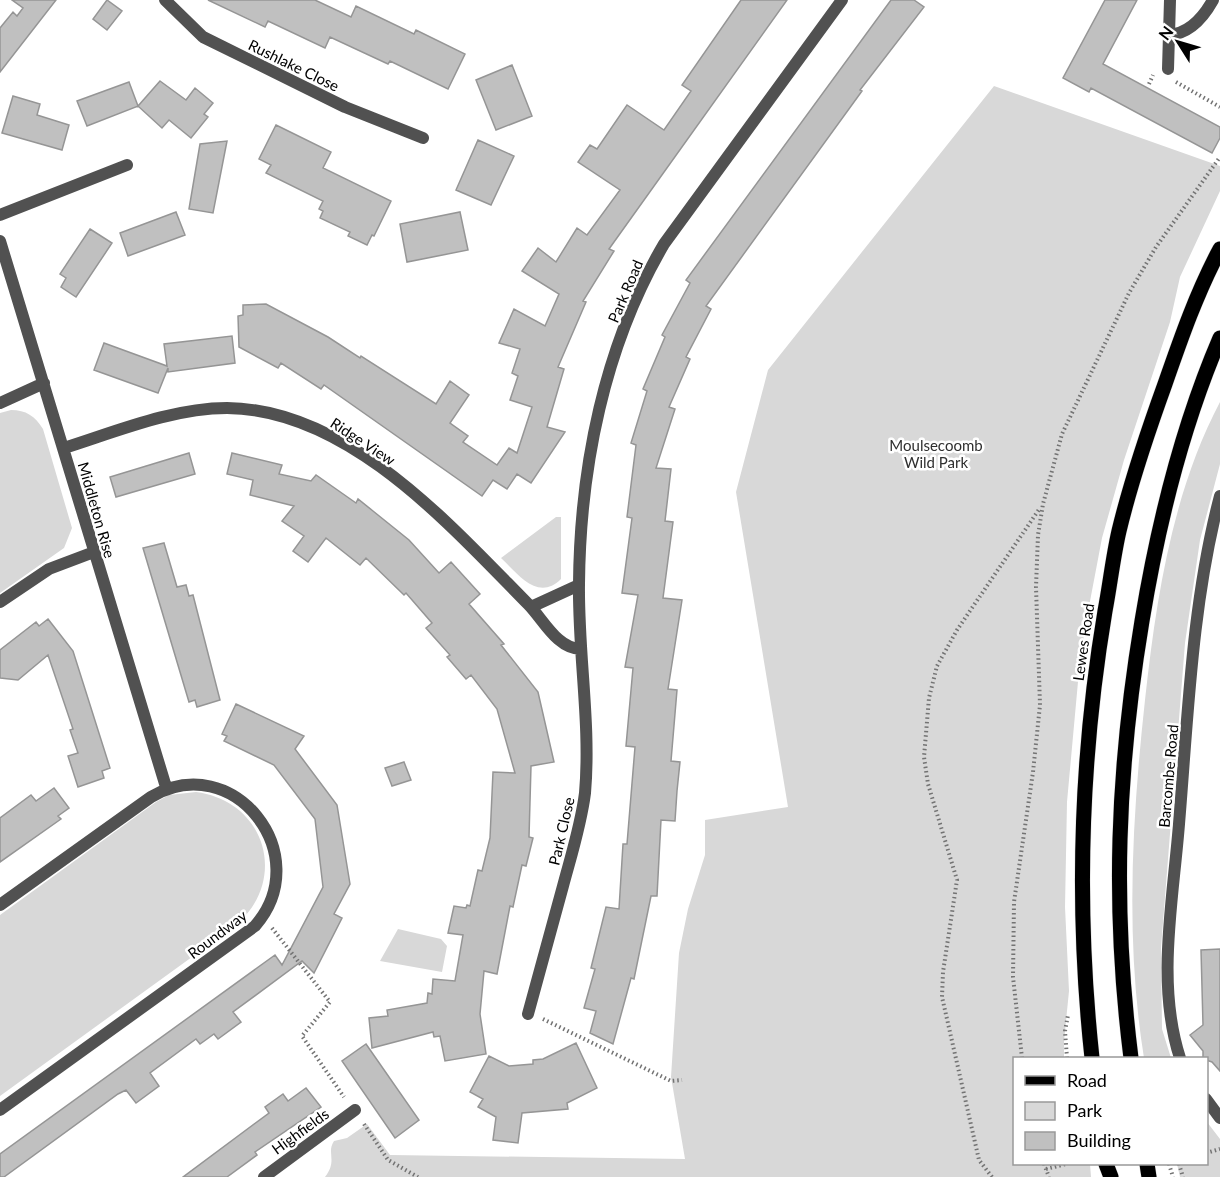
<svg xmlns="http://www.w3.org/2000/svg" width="1220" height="1177" font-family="Lato,sans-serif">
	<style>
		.green { fill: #d8d8d8 }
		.building { fill: #c0c0c0; stroke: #959595; stroke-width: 1.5 }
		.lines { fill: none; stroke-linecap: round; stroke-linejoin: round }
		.primary-casing { stroke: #dbdbdb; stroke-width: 16 }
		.path { stroke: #737373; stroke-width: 4; stroke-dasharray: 1.5 3; stroke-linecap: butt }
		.minor { stroke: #515151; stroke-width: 12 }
		.primary { stroke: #000; stroke-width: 15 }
		.labels { text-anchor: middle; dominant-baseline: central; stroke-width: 5; stroke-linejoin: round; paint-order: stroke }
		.street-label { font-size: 15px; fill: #000; stroke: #fff }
		.park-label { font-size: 15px; fill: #2f2f2f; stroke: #fff }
	</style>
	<rect width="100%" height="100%" fill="#fff"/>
	<path class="green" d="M994,86L1220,166V191L1180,277L1170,322L1124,460L1102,538L1087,617L1080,660L1067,802L1065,907L1069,991L1064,1041V1058H1014V1164H1090L1091,1177H325C338,1160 326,1153 334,1141L347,1138L367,1124L390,1155L685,1159L671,1077L679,953L688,909L705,855V820L788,807L736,492L768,370Z
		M1220,402V464L1200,540L1185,643L1161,948L1162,1029L1171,1058H1144C1125,941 1132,818 1145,700C1156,600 1172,493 1220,402Z
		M11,410C26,410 35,416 43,429L72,528L64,548L0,593V413Z
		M556,517H561V579C538,602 518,574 501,558Z
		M196,792C269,802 289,885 232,928L0,1096V915L156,802L169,795Z
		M398,929L441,939L447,946L442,972L380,961Z
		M1207,1122L1220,1139V1177H1180L1177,1164H1206Z"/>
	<path class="building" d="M12,0H56L0,72V28L13,12L17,16L23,8Z
		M107,0L122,11L107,30L93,19Z
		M208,0H315L351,17L356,6L414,34L416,30L465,54L448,89L390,61L388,64L330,37L325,48L268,21L265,27Z
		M741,0H787L609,249L614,251L583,301L586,302L558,367L564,369L547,427L565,432L531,483L517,474L507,489L493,480L482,496L324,385L321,389L281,363L278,368L239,347L238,316L243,315V305L266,304L328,337L360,358L361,356L436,404L450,381L469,395L450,423L468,436L463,442L497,465L509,448L517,453L532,407L510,400L518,376L512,373L520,349L499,343L514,309L545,326L559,294L522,271L538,248L556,262L577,228L587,235L620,190L578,162L590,145L597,149L627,105L664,130L691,91L682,85Z
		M891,0H914L924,7L860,90L862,91L706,306L711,309L686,357L690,359L669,407L675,409L656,468L671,469L665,521L673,522L663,598L682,600L668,689L677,690L671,761L680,762L677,791L675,821L661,820L657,896H651L634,979L631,978L613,1044L590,1033L596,1011L584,1008L595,969L591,968L606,907L619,909L623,844H627L635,747L626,746L633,668L625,667L638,595L622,593L632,518L627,517L636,445L631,443L647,391L643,389L665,337L662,335L690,283L686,280Z
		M1105,0H1137L1103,64L1220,127V138L1212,153L1091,88L1089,92L1063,78Z
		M512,65L532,116L496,130L476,80Z
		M160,81L186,100L195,88L213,103L204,114L208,117L191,138L169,120L162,128L138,106L87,126L77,101L129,82L138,106Z
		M13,96L40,104L37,115L69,125L62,150L2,133Z
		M276,125L331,152L323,168L391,201L374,236L372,235L367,245L348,236L350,232L320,218L323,211L319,209L323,201L266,173L271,165L259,159Z
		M478,140L514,156L491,205L456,190Z
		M227,141L213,213L189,209L200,144Z
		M176,212L185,235L128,256L120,233Z
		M460,212L468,250L407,262L400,224Z
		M90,229L112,243L76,297L61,287L66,278L60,274Z
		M232,336L235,363L168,372V368L158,393L94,370L104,343L167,366L164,344Z
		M189,453L195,474L116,497L110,477Z
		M232,453L282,465L279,474L311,481L316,475L356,503L358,499L373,511L409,540L439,573L451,562L480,594L469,604L504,644L501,645L538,692L554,762L531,766L529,837L533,838L526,866L522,865L513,907L510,906L497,974L484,971L480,1014L486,1054L445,1061L440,1036L434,1037L433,1032L372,1048L369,1018L388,1016L387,1010L427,1003L428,993L432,994L433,979L455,981L463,935L448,933L454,906L466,908L467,905L470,906L478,870L482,871L490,838L493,772L515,773L497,709L471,675L466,679L447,657L450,655L426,628L432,623L406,593L404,595L366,558L360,565L326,538L308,562L293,551L304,536L282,521L294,506L250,495L253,480L227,474Z
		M164,543L177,587L186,585L189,596L193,595L220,700L197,707L195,700L189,702L143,548Z
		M48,619L73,651L110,768L102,771L104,778L78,787L68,756L78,753L70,730L73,729L48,655L18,680L0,678V650L36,622L39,626Z
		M236,704L304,736L295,749L337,805L350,884L334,914L342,918L314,973L302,961L233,1012L241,1022L218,1039L214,1034L200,1044L196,1039L150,1073L159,1086L136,1103L126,1090L118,1094L4,1177H0V1154L275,955L282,965L323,887L315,819L274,765L224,741L227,736L222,734Z
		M404,762L411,780L392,786L385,768Z
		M54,788L69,808L58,816L61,819L0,862V818L31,795L36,801Z
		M1220,949V1071L1212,1062L1203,1059V1051L1190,1035L1203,1025L1201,950Z
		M576,1043L597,1088L567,1103L568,1109L522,1113L518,1143L493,1140L496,1117L478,1107L483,1099L470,1092L489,1056L509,1066L533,1064V1060L543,1059Z
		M366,1044L419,1120L395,1138L342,1061Z
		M306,1088L321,1107L255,1152L257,1155L227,1177H183L269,1113L265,1107L283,1094L288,1101Z"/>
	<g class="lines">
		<g class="primary-casing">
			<path id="primary" d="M1092,1058C1076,909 1080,760 1105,611C1110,585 1113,557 1119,531C1131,481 1148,431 1165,384C1181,338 1197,292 1220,249
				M1131,1058C1112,907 1117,771 1142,621C1158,524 1181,429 1220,338
				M1106,1164L1111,1177
				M1147,1164L1149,1177"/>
		</g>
		<path class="path" d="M1176,82L1220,107
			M1149,84L1153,75
			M272,928L330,1002L302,1036L344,1097
			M543,1019L671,1081L682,1080
			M1022,1058L1013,977L1014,902L1033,772L1040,705L1036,587L1038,535L1043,504L1062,434L1129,293L1156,247L1220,157
			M1067,1058L1065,1031L1068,1015
			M364,1124L388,1160L418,1177
			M1206,1153L1220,1149
			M1044,1164L1049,1177
			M1169,1164L1173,1177
			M1179,1164L1183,1177
			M1046,1169L1066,1164
			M992,1177L979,1160L942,997L943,972L957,880L928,784L924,757L929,698L937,666L957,630L1040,508"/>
		<path class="minor" d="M165,0L203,37L345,107L423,138
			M1168,35C1189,34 1203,18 1213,0
			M1168,69L1170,0
			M0,215L127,165
			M0,241L166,787
			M0,403L44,383
			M64,448C115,432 172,408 227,408C348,409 449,524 528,604C543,619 557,649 581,649
			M0,602L49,569L94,552
			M531,607L579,585
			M0,905L151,797C233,748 317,855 255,926L0,1110
			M528,1014C540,971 551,929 563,886C571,856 581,825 585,793C591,724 578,654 579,584C580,468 604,346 664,244L842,0
			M1180,1058C1156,984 1173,901 1179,824C1188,715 1192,602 1220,496
			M1206,1099L1220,1118
			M264,1177L355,1110"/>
		<use href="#primary" class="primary"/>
	</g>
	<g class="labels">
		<g class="street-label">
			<text transform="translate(294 65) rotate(26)">Rushlake Close</text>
			<text transform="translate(625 291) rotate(-67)">Park Road</text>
			<text transform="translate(363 441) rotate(33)">Ridge View</text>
			<text transform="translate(97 510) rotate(74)">Middleton Rise</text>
			<text transform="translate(1083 642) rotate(-82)">Lewes Road</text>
			<text transform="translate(1168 776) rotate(-85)">Barcombe Road</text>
			<text transform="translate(561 831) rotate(-77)">Park Close</text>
			<text transform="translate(217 934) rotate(-37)">Roundway</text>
			<text transform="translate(300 1131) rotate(-36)">Highfields</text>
		</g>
		<g class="park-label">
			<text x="936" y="445">Moulsecoomb<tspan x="936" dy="17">Wild Park</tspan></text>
		</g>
	</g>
	<rect x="1013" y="1057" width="195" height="108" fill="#ffffff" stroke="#999999" stroke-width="1.5"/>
	<rect x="1025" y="1076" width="30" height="9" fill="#000000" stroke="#999999" stroke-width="1.5"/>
	<text x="1067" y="1087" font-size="18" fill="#000000">Road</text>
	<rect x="1025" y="1102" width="30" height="18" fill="#d8d8d8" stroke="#999999" stroke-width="1.5"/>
	<text x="1067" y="1117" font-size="18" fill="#000000">Park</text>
	<rect x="1025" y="1132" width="30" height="18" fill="#c0c0c0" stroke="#999999" stroke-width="1.5"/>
	<text x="1067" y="1147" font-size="18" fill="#000000">Building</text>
	<g transform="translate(1178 42) rotate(307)" stroke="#ffffff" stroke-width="4.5" paint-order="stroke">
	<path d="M0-4.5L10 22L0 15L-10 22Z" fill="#000000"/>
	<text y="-9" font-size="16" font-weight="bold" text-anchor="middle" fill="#000000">N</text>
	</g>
</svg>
